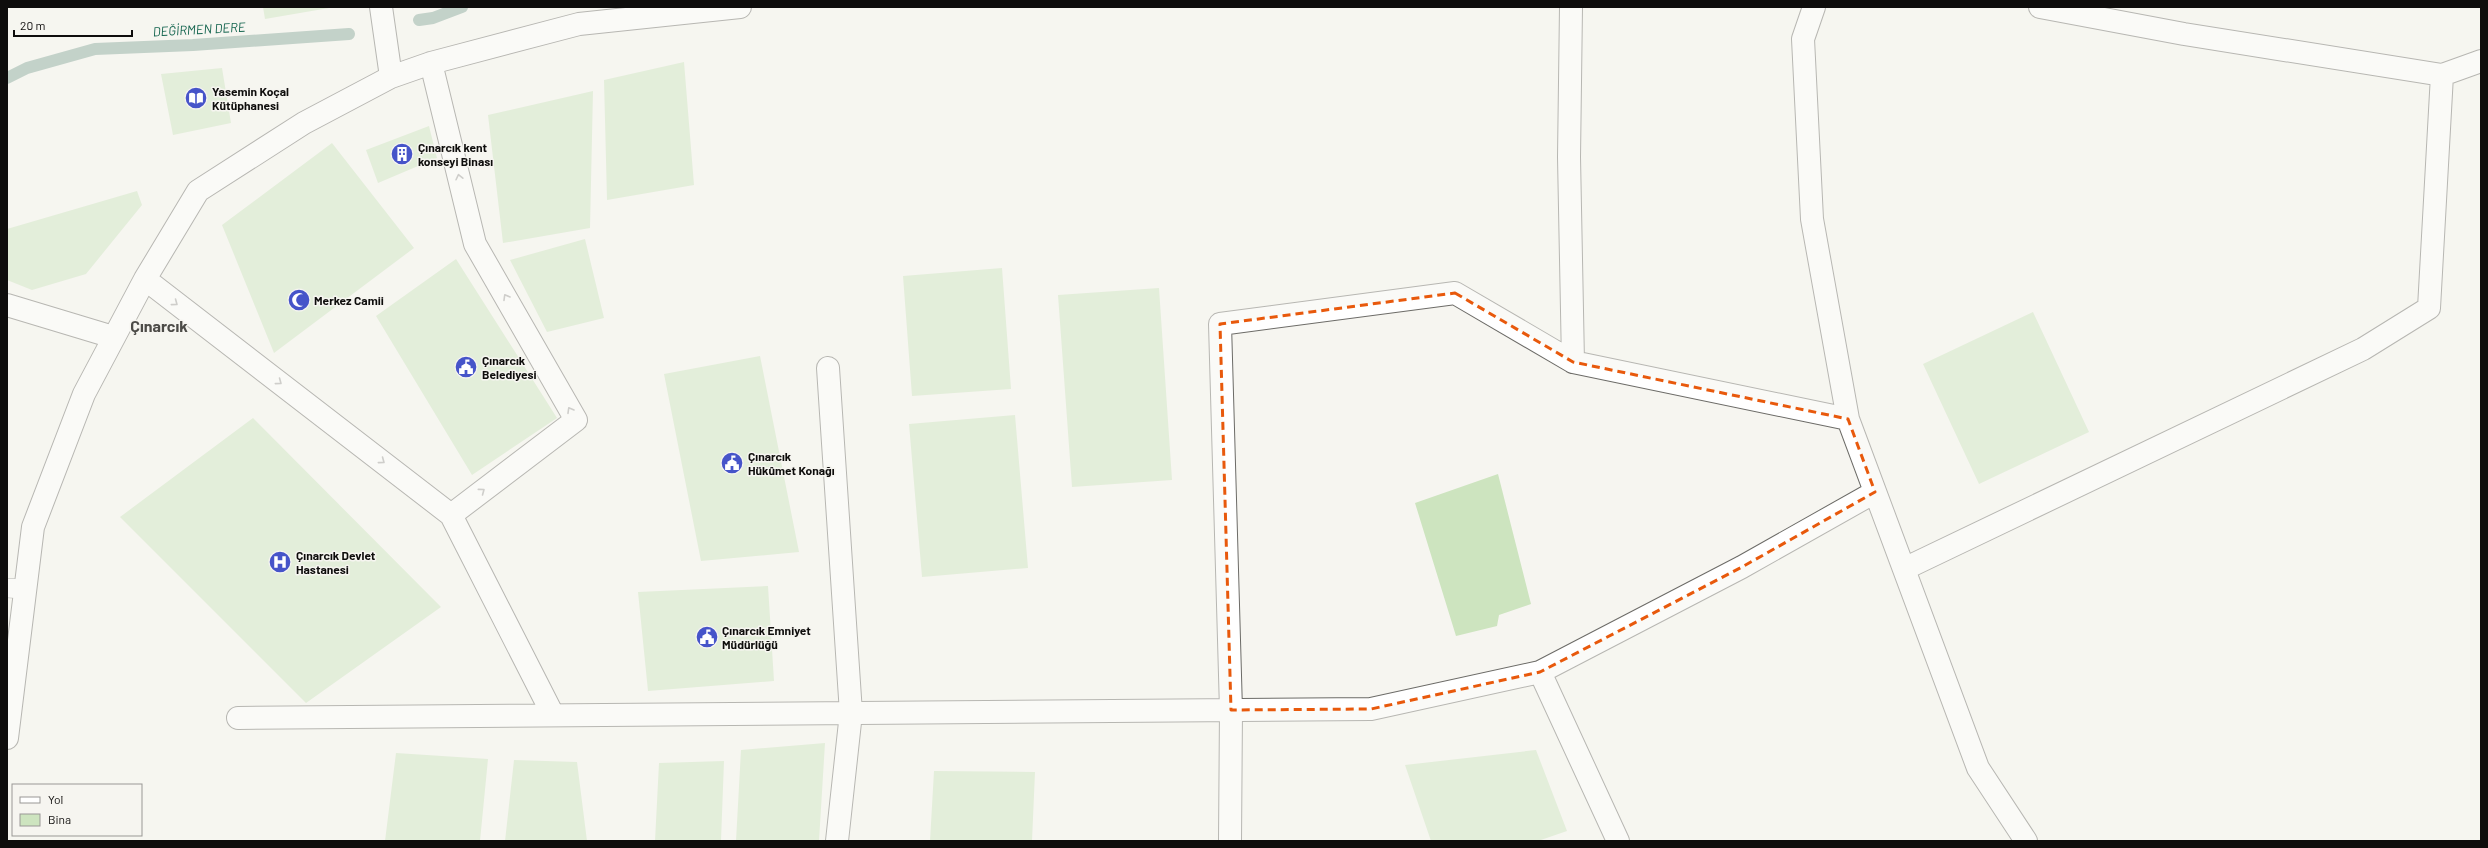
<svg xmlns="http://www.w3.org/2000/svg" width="2488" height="848" font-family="Barlow,sans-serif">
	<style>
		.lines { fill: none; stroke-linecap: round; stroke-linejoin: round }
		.stream { stroke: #86a699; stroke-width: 12 }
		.building { fill: #cde4bf }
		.service-casing { stroke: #6c6b67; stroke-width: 20 }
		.minor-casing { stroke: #6c6b67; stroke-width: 24 }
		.service { stroke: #fff; stroke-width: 19 }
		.minor { stroke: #fff; stroke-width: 22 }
		.oneway { stroke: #9f9e9e }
		.marked { fill: none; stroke: #e8590c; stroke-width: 3; stroke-dasharray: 8 5; stroke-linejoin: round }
		.labels { text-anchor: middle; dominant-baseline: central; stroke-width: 3; stroke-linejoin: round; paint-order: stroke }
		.poi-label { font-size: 12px; font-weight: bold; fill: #0e0d0c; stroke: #f6f5f0; text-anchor: start }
		.water-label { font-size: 13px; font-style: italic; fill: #12644d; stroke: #f6f5f0 }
		.district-label { font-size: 16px; font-weight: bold; fill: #4c4b47; stroke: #f6f5f0 }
	</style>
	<rect width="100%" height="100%" fill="#f6f5f0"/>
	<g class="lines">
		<path class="stream" d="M419,20L433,18L462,7
			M7,78L27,68L95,49L193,45L349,34"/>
	</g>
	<path class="building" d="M263,7H329V8L265,19Z
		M684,62L694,185L607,200L604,80Z
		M222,68L231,123L173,135L161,74Z
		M593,91L590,228L503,243L488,115Z
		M429,126L437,158L378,183L366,150Z
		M332,143L414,248L274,353L222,225Z
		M137,191L142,205L86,274L32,290L7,280V229Z
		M585,239L604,318L547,332L510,260Z
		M456,259L557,418L472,475L376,316Z
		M1002,268L1011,389L912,396L903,276Z
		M1159,288L1172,480L1072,487L1058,295Z
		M2033,312L2089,432L1979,484L1923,364Z
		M760,356L799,552L701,561L664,374Z
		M1015,415L1028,568L922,577L909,424Z
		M253,418L441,607L306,703L120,517Z
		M1498,474L1531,604L1499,615L1497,626L1456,636L1415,503Z
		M768,586L774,681L648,691L638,592Z
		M825,743L819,841H736L741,750Z
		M1536,750L1567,831L1538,841H1431L1405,765Z
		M396,753L488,759L480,841H385Z
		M514,760L577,762L587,841H505Z
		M724,761L721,841H655L659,763Z
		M934,771L1035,772L1032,841H930Z"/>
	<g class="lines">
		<g class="service-casing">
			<path id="service" d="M7,588L26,589"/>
		</g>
		<g class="minor-casing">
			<path id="minor" d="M1571,7L1569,157L1573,362
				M1814,7L1803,39L1812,219L1848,419L1978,768L2026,841
				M2040,7L2184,34L2442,75L2481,61
				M431,63L475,244L576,420L451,515
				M391,77L431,63L579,24L740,7
				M145,279L451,515L553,715
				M7,305L113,337
				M828,368L851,713L837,841
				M1904,569L2363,349L2429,308L2442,75
				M1540,672L1618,841
				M238,718L1371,709L1540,672L1742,567L1875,492
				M7,738L33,527L84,394L145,279L198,191L304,123L391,77L381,7
				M1230,841L1231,710L1220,324L1455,293L1573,362L1848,419"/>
		</g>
		<use href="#service" class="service"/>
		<use href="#minor" class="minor"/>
	</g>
	<defs><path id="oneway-chevron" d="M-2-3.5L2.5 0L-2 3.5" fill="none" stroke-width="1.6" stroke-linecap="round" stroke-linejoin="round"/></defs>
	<g class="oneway">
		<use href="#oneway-chevron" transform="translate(459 177) rotate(-103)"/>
		<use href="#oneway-chevron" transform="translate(506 297) rotate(-120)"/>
		<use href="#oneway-chevron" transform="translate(175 303) rotate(37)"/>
		<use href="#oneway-chevron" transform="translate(279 382) rotate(37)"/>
		<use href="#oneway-chevron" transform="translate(570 410) rotate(-120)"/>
		<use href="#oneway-chevron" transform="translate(382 461) rotate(37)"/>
		<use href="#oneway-chevron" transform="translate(482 491) rotate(-37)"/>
	</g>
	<path d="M0 0H2488V848H0ZM1455,293L1573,362L1848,419L1875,492L1742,567L1540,672L1371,709L1231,710L1220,324Z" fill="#f6f5f0" fill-opacity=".55" fill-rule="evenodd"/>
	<path class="marked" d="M1455,293L1573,362L1848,419L1875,492L1742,567L1540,672L1371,709L1231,710L1220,324Z"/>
	<defs>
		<g id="library-disc" transform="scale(1.15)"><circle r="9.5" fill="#4654c9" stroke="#f6f5f0"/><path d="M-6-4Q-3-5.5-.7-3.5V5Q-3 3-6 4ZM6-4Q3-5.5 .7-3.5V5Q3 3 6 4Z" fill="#fff"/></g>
		<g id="building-disc" transform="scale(1.15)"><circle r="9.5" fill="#4654c9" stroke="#f6f5f0"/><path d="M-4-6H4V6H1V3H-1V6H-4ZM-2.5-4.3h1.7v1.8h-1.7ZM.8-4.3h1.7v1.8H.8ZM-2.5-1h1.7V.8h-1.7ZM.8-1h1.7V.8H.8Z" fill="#fff"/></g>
		<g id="mosque-disc" transform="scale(1.15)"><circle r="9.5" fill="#4654c9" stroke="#f6f5f0"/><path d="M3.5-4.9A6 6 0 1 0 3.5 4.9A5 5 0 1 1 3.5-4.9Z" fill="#fff"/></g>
		<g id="civic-disc" transform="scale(1.15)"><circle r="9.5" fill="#4654c9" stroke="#f6f5f0"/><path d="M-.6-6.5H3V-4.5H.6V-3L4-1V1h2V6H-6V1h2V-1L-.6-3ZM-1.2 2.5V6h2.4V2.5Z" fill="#fff"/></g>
		<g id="hospital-disc" transform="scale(1.15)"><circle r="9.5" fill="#4654c9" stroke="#f6f5f0"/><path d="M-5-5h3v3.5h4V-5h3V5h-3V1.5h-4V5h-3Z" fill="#fff"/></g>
	</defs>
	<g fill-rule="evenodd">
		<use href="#library-disc" x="196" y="98"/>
		<use href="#building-disc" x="402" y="154"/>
		<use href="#mosque-disc" x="299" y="300"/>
		<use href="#civic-disc" x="466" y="367"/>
		<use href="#civic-disc" x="732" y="463"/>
		<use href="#hospital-disc" x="280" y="562"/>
		<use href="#civic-disc" x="707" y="637"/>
	</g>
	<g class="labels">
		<g class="poi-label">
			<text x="212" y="91">Yasemin Koçal<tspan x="212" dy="14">Kütüphanesi</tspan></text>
			<text x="418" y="147">Çınarcık kent<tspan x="418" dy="14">konseyi Binası</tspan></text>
			<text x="314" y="300">Merkez Camii</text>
			<text x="482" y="360">Çınarcık<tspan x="482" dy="14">Belediyesi</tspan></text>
			<text x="748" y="456">Çınarcık<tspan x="748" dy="14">Hükûmet Konağı</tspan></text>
			<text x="296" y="555">Çınarcık Devlet<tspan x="296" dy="14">Hastanesi</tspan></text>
			<text x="722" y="630">Çınarcık Emniyet<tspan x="722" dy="14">Müdürlüğü</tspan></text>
		</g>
		<g class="water-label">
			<text transform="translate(199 29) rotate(-3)">DEĞİRMEN DERE</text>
		</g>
		<g class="district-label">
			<text x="159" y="325">Çınarcık</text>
		</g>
	</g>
	<rect width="2488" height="848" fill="none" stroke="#0e0d0c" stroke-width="16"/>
	<rect x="12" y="784" width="130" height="52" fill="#f6f5f0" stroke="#999895"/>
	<rect x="20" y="797" width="20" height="6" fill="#ffffff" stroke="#999895"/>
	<text x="48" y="804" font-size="12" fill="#0e0d0c">Yol</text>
	<rect x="20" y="814" width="20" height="12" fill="#cde4bf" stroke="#999895"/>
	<text x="48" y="824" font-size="12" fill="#0e0d0c">Bina</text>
	<path d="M14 30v6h118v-6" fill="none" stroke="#0e0d0c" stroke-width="2"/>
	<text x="20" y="30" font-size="12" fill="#0e0d0c" stroke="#f6f5f0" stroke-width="3" paint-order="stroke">20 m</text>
</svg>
